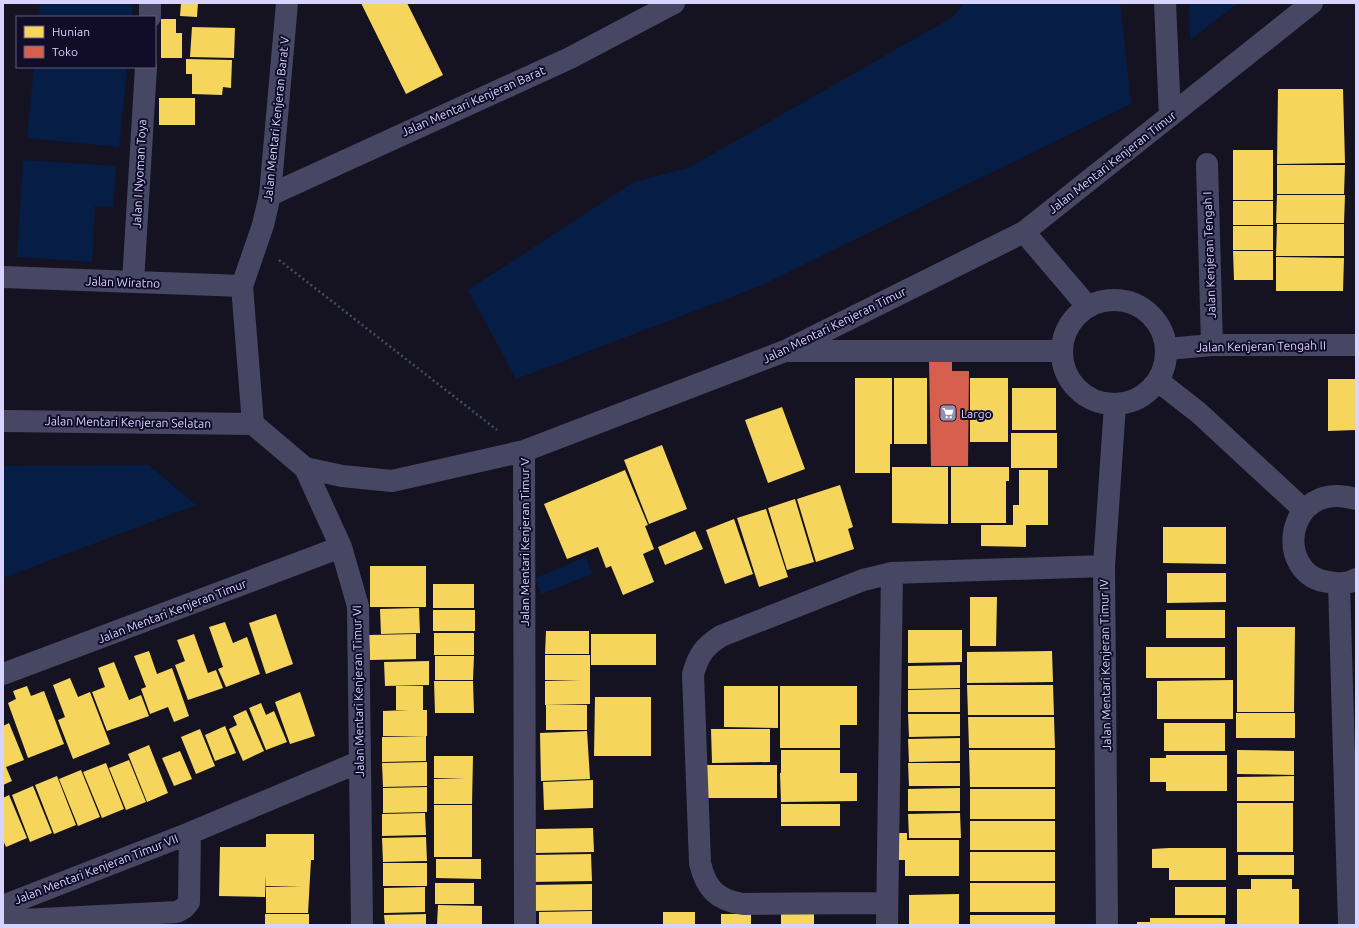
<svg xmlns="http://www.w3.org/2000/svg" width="1359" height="928" font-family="Ubuntu,sans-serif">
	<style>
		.water { fill: #061d45 }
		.homes { fill: #f6d55c }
		.shops { fill: #d6604d }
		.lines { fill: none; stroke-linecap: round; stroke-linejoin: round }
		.path { stroke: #415062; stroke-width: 2.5; stroke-dasharray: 2 3; stroke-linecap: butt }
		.minor { stroke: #484763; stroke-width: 22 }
		.labels { text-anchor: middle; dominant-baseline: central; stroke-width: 4; stroke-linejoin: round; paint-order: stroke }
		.street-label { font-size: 12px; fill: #d9d4ff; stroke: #110d28 }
		.poi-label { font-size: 12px; fill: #d9d4ff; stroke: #110d28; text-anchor: start }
	</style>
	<rect width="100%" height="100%" fill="#151322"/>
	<path class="water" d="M40,3H133L132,17H39Z
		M965,3H1120L1131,104L760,286L516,379L468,290L634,182L688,168L951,18Z
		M1189,3H1238L1190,40Z
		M34,67H127L119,147L27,138Z
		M23,160L116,166L113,207L95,206L92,262L17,257Z
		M149,465L196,505L3,578V466Z
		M586,557L592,574L541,594L535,578Z"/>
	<path class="homes" d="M181,3H198L197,17L180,16Z
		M361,3H407L443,75L406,94Z
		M161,19H176V33H182V58H161Z
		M192,27L235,28L234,58L190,57Z
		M186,59L232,60L231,88L223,87L222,95L192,94V74H186Z
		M1278,89H1343L1345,163L1277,164Z
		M159,98H195V125H159Z
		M1233,150H1273V200H1233Z
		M1277,165H1345L1344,194H1277Z
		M1277,195H1345L1344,223H1276Z
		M1233,201H1273V225H1233Z
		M1277,224H1344V256H1276Z
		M1233,226H1273V250H1233Z
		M1233,251H1273V280H1234Z
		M1276,257L1344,258L1343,291H1276Z
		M855,378H892V444H890V473H855Z
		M894,378H927V444H894Z
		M970,378H1008V442H970Z
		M1328,379H1356V430L1328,431Z
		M1012,388H1056V430H1012Z
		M782,407L805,469L768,483L745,420Z
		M1011,433H1057V468H1011Z
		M662,445L687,509L649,524L624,460Z
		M892,467H948V524L892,523Z
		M951,467H1009V481H1006V523H951Z
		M625,470L648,525L645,526L654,549L643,554L654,582L623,595L611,566L606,568L598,547L567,559L544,504Z
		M1019,470H1048V525H1026V547L981,546V525H1013V505H1019Z
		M840,485L853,527L848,529L854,549L816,562L797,499Z
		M795,499L814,562L787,570L768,508Z
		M766,509L788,577L759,587L737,518Z
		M734,519L753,574L725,584L706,530Z
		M1163,527H1226V564L1163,563Z
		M695,531L703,549L665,565L658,547Z
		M370,566H426V607H370Z
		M1167,573H1226V602L1167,603Z
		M433,584H474V608H433Z
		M970,597H997L996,646H970Z
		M419,608L420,633L381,634L380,609Z
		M433,610H475V631H433Z
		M1166,610H1225V638H1166Z
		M276,614L293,664L266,674L249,623Z
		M225,622L233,643L247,637L260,674L226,687L218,669L223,667L209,627Z
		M1237,627H1295L1294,712H1237Z
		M908,630H962V662L908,663Z
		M546,631H589V654H545Z
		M434,633H474V655H434Z
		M194,634L208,673L216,670L223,688L188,700L175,665L185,661L177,640Z
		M416,634V659L370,660L369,635Z
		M591,634H656V665H591Z
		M1146,647H1225V678H1146Z
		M149,651L157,674L172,668L189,716L174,722L168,707L150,714L141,689L146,687L134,656Z
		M1052,651L1053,682L967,683V652Z
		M545,655H590V704L545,705V681H581L545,680Z
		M435,656H474L473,680H435Z
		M429,661V685L385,686L384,662Z
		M114,662L129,700L141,695L149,716L107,731L92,692L105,687L98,668Z
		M960,665V688L908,689V666Z
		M70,678L78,697L90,692L110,744L73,759L58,720L65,717L53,685Z
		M1233,680V719H1157V681Z
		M434,681H473L474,713H435Z
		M967,685H1053L1054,715H968Z
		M27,686L31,696L44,691L64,744L28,758L8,703L16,699L13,691Z
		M396,686H423V710H427V736H383V711L409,710H396Z
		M724,686H778V728L724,727Z
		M780,686H857V725H840V748H780Z
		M960,689V712H908V690Z
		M300,692L315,736L290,744L275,702Z
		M595,697H651V756H594Z
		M261,703L266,715L274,711L287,742L266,750L249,708Z
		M546,705H587V730H546Z
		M246,710L264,751L243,761L229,729L237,725L233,716Z
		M1236,713H1295V738H1236Z
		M908,714H960V736L909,737Z
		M968,717H1054L1055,748H969Z
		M9,723L24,760L6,767L12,781L3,785V726Z
		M1164,723H1225V751H1164Z
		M225,726L236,753L215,761L205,735Z
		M200,729L215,766L196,774L181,737Z
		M711,729H770V762L712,763Z
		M587,731L590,779L541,781L540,733Z
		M426,736V761L382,762V737Z
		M960,738V761L909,762L908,739Z
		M149,745L168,793L147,802L128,754Z
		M781,750H840V773H857V801L781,802L780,773H839H781Z
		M969,750H1055V787H970Z
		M1237,750L1294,751V775L1237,774Z
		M180,751L192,779L174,786L162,758Z
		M1166,755H1227V791H1166V782H1150V758H1166Z
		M434,756H473L472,804H434V779H465L434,778Z
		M129,760L146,802L126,810L109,768Z
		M427,762V786L383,787L382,763Z
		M106,763L124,809L102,818L83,772Z
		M908,763H960V786H909Z
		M698,765H777V798H698Z
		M81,770L100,817L78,826L59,779Z
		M57,776L76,825L54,834L35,785Z
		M1294,776V801H1237V777Z
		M593,780V808L544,810L543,782Z
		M33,786L52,833L30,842L12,795Z
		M427,787V812L383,813V788Z
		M960,788V811H908V789Z
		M970,789H1055V819H970Z
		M9,795L27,838L6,847L3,840V798Z
		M1237,803H1293V852H1237Z
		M781,804H840V826H781Z
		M434,805H472V857H434Z
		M425,813L426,835L382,836V814Z
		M960,813L961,838H909L908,814Z
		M970,821H1055V850H970Z
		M593,828L594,852L536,853V829Z
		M890,833H907V840H959V876H905V860H890Z
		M266,834H314V860H311L308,913H266V887H302L266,886V875L265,897L219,896L220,847H266Z
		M426,837L427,861L383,862L382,838Z
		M1169,848H1226V880H1169V868H1152V849Z
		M970,852H1055V881H970Z
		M591,854L592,881L530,882V855Z
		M1238,855H1294V875H1238Z
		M436,859H481V879L436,878Z
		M383,863H427V886H383Z
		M1251,879H1292V889H1299V925H1237V889H1251Z
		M435,883H474V904H435Z
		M970,883H1055V912H970Z
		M592,884V910L531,911V885Z
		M425,887V912L384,913V888Z
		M1175,887H1226V915H1175Z
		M959,894V925H909V895Z
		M438,905L482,906V925H437Z
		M592,911V925H539V912Z
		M663,912H695V925H663Z
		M781,913H814V925H781Z
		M265,914H309V925H265Z
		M426,914V925H385L384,915Z
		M721,914H751V925H721Z
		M970,915H1055V925H970Z
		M1150,918H1225V925H1137V922H1150Z"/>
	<path class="shops" d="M929,360H952V371H969L968,466H931Z"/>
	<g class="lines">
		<path class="path" d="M279,260L497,430"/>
		<path class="minor" d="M1165,3L1170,116
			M150,17V3
			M1207,164L1212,345
			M270,195L570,58L674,3
			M1024,232L1088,307
			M3,277L242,286
			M133,282L146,67
			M1062 352a52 52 0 1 1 104 0a52 52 0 1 1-104 0Z
			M1167,349L1212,345H1356
			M789,351H1062
			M1158,381L1199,413L1304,510
			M3,421L253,424
			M253,424L305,468L342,476L392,481L524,451L785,351L1024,232L1312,3
			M253,424L242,286L263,225L270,195L287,3
			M524,451L525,925
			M305,468L341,547L358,606L362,925
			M1356,499C1284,478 1273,576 1329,582C1338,584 1348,584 1356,579
			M1339,584L1349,925
			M3,674L341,547
			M887,903L743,904C717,900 706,889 700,863L693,674C699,654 704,647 721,636L863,580L892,573L1104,566
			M3,906L190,833L359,762
			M3,921L177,912L184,908L189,902L190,833
			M887,925L892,573
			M1107,925L1104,566L1115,405"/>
	</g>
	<defs>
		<g id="supermarket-square" transform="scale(0.9)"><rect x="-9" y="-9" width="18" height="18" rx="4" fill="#9490b2" stroke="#110d28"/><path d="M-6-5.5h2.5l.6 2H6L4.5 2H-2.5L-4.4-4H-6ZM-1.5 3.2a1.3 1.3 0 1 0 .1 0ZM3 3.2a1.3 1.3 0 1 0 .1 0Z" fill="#fff"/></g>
	</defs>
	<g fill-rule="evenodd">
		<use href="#supermarket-square" x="948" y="413"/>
	</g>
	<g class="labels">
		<g class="street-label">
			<text transform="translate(473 101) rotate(-24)">Jalan Mentari Kenjeran Barat</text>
			<text transform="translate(276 119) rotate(-84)">Jalan Mentari Kenjeran Barat V</text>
			<text transform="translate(1112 162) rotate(-38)">Jalan Mentari Kenjeran Timur</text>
			<text transform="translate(139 174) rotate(-87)">Jalan I Nyoman Toya</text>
			<text transform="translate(1209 255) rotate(-92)">Jalan Kenjeran Tengah I</text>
			<text transform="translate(123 282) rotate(2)">Jalan Wiratno</text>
			<text transform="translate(834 325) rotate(-26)">Jalan Mentari Kenjeran Timur</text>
			<text transform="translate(1261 346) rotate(-1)">Jalan Kenjeran Tengah II</text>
			<text transform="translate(128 422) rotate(1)">Jalan Mentari Kenjeran Selatan</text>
			<text transform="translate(524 542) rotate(-90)">Jalan Mentari Kenjeran Timur V</text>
			<text transform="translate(172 611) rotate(-21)">Jalan Mentari Kenjeran Timur</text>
			<text transform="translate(1105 665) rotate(-91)">Jalan Mentari Kenjeran Timur IV</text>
			<text transform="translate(358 691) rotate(-91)">Jalan Mentari Kenjeran Timur VI</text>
			<text transform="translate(96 869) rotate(-21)">Jalan Mentari Kenjeran Timur VII</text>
		</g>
		<g class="poi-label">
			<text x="961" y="413">Largo</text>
		</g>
	</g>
	<rect width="1359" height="928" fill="none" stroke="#d9d4ff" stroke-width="8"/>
	<rect x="16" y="16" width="140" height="52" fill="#110d28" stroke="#615d7e"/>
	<rect x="24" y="26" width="20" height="12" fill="#f6d55c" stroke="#615d7e"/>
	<text x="52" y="36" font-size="12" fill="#d9d4ff">Hunian</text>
	<rect x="24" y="46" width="20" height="12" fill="#d6604d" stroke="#615d7e"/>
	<text x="52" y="56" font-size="12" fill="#d9d4ff">Toko</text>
</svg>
